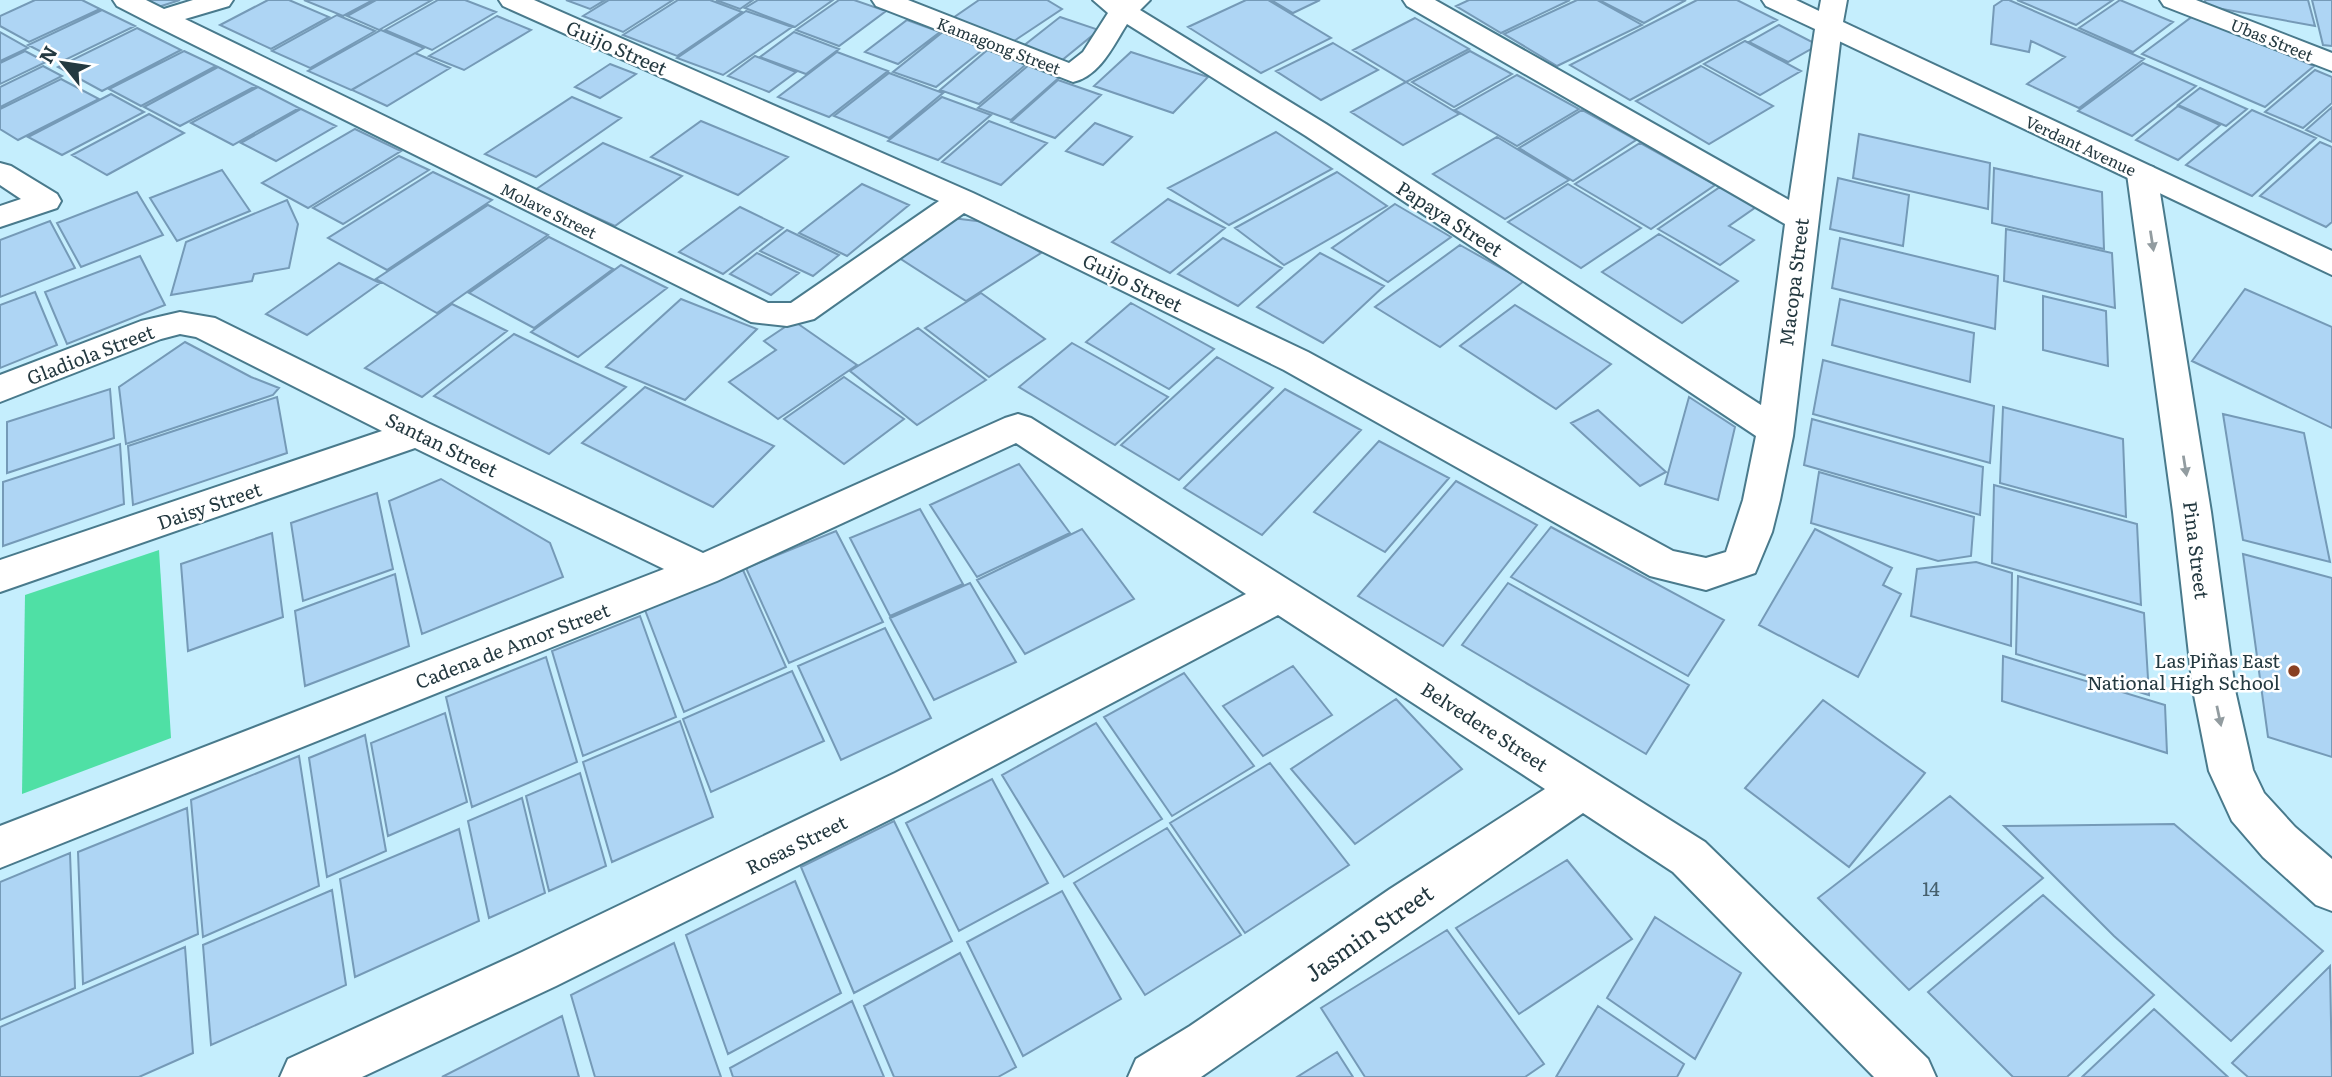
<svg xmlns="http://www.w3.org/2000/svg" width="2332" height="1077" font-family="Literata,serif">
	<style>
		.green { fill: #4fe0a5 }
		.building { fill: #aed5f4; stroke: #759ab7; stroke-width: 2 }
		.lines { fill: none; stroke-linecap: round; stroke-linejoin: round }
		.street-casing { stroke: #497a8c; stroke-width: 4 }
		.secondary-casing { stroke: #497a8c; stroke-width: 4 }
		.street { fill: #fff; fill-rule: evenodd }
		.secondary { fill: #fff; fill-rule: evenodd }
		.oneway { fill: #929ca0 }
		.poi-dot { fill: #894022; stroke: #fff; stroke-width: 2.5 }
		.labels { text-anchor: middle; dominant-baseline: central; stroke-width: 5; stroke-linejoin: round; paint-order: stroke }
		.far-street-label { font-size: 16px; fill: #243940; stroke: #fff }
		.street-label { font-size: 19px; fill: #243940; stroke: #fff }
		.poi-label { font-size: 19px; fill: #243940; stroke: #fff; text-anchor: end }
		.near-number-label { font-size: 19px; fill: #46606d }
		.near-street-label { font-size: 23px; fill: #243940; stroke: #fff }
	</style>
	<rect width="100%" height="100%" fill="#c5eefd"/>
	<path class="green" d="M159,550L171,738L22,794L25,595Z"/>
	<path class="building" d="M35,0H82L100,9L29,42L0,26V16Z
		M147,0H180L152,9Z
		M268,0H289L329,17L271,49L220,25Z
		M304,0H373L343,16Z
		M376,0H432L379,30L347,16Z
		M438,0H465L496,12L432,50L385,30Z
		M566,0H605L590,9Z
		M609,0H673L623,32L583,16Z
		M678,0H710L742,12L677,56L623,35Z
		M716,0H753L740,9Z
		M758,0H833L795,27L745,8Z
		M839,0H854L886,11L839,46L796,30Z
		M979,0H1047L1062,9L1011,43L950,20Z
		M1246,0H1268L1331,38L1261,73L1188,27Z
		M1271,0H1320L1293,13Z
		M1469,0H1570L1501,33L1456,6Z
		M1577,0H1597L1642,25L1557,66L1504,34Z
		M1599,0H1686L1644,23Z
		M1697,0H1737L1777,20L1630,100L1570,65Z
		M2003,0H2009L2144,59L2079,108L2027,84L2065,57L2031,41L2029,52L1991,44L1994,6Z
		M2017,0H2113L2076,25Z
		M2120,0L2173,22L2133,52L2079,28Z
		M2205,0H2308L2315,26L2206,6Z
		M2312,0H2332V46L2323,45Z
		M102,10L135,26L61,62L28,45Z
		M746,11L792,27L723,75L677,58Z
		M337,15L375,31L310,68L272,51Z
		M497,16L531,30L464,70L429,56Z
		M2193,16L2314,66L2265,107L2142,54Z
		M1060,17L1099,30L1061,61L1022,47Z
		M1415,18L1469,49L1406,82L1353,50Z
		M907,20L940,32L898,64L865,52Z
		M1779,25L1818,45L1788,62L1749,42Z
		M137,28L181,50L102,91L58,67Z
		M381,30L424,48L351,90L308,71Z
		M944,31L986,47L936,87L893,72Z
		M0,32L28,48L0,61Z
		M794,32L839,49L806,74L760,57Z
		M1745,41L1801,71L1760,95L1704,64Z
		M1333,43L1378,70L1321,100L1276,71Z
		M991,47L1030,61L979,104L940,90Z
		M25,51L46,62L0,84V63Z
		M184,51L216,66L141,106L109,89Z
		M1470,51L1512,74L1454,107L1412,82Z
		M837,52L888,71L829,117L778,97Z
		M1131,52L1208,77L1173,113L1094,86Z
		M415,53L450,68L387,106L352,90Z
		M755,56L796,72L769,92L728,76Z
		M2143,63L2196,86L2132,136L2078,111Z
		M610,64L636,74L600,98L575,87Z
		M1030,64L1062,75L1011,120L978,108Z
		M43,66L62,76L0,107V87Z
		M1701,66L1773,106L1709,144L1636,101Z
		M218,67L256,86L180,126L144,107Z
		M2315,70L2332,77V103L2303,128L2265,112Z
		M889,73L943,93L889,138L834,116Z
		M1517,75L1579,109L1517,146L1455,110Z
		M61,79L99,99L18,140L0,129V109Z
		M1058,80L1101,95L1055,138L1011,122Z
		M1406,82L1459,114L1403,145L1351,112Z
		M258,87L299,108L233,145L191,123Z
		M2200,88L2247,109L2226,126L2178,105Z
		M111,94L144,112L62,155L28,137Z
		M572,97L621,118L536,177L485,154Z
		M942,97L991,115L938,160L888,141Z
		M2178,106L2220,125L2178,160L2136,140Z
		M2332,107V142L2306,130Z
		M301,109L336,126L276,161L241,143Z
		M1582,110L1636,140L1573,181L1519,148Z
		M2252,110L2316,138L2252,196L2186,165Z
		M149,114L184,133L107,175L72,155Z
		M701,121L788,157L738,195L651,157Z
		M989,121L1047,143L1001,185L942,162Z
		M1095,123L1132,137L1103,165L1066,151Z
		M355,129L401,151L308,208L262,183Z
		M1276,132L1332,169L1229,225L1168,188Z
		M1859,134L1990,163L1988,209L1853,178Z
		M1497,137L1569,180L1505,219L1433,174Z
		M2320,142L2332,147V222L2326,227L2260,196Z
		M603,143L682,176L615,226L535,190Z
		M1640,143L1715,185L1651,229L1575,184Z
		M399,156L429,170L343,224L313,208Z
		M1994,168L2102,192L2104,249L1992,223Z
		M222,170L250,211L177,241L150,198Z
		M433,172L492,200L387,270L328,238Z
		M1337,172L1387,206L1284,265L1235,228Z
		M1838,178L1909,195L1903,246L1830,229Z
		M862,184L909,205L847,256L799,233Z
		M1568,184L1641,228L1581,268L1508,222Z
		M1720,187L1756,207L1729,226L1754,240L1720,265L1658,229Z
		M137,192L163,235L81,267L57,223Z
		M1168,199L1225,228L1170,273L1112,242Z
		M287,200L298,224L289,268L254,274L252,281L171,295L186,242Z
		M1395,204L1451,237L1388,282L1332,248Z
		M488,205L548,235L437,313L376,279Z
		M740,207L783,228L723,274L679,252Z
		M952,218L993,223L1041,253L966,301L893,254Z
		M50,221L75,268L0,297V240Z
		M2006,229L2112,253L2115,308L2004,281Z
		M787,230L839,255L813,276L760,251Z
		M1659,234L1738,281L1682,323L1602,272Z
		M549,237L613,269L534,328L469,293Z
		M1223,238L1282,268L1238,306L1178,274Z
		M1840,238L1998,276L1995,329L1832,288Z
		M1460,245L1524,281L1440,347L1375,307Z
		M757,253L799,273L771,295L730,274Z
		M1320,253L1384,286L1323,343L1257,307Z
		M140,256L165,305L67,344L45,292Z
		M339,263L380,283L307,335L266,314Z
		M621,265L667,288L578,357L531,332Z
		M2245,289L2332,327V428L2192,361Z
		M35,292L57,345L0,368V305Z
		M981,293L1045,339L989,377L925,328Z
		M2043,296L2106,311L2108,366L2043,350Z
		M681,299L757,329L685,400L606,367Z
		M1840,299L1974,333L1970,382L1832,345Z
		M1131,303L1214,349L1169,389L1086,342Z
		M452,304L507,331L422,397L365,368Z
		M1515,305L1611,364L1556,409L1460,346Z
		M794,321L857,365L778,419L729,382L776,350L764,341Z
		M918,328L986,380L917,425L850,371Z
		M514,334L626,387L549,454L434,396Z
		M185,342L251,377L279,388L273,395L126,444L119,387Z
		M1072,343L1168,397L1115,445L1019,387Z
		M1217,357L1273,388L1179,480L1121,445Z
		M1823,360L1994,406L1990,463L1813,414Z
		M844,377L904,419L844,464L784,419Z
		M645,387L774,446L713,507L582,443Z
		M110,389L114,438L7,473V422Z
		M1285,389L1361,430L1262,535L1184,488Z
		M277,397L287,453L133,505L128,446Z
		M1689,397L1735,427L1718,500L1665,484Z
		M2003,407L2123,439L2126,517L2000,483Z
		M1598,410L1666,472L1640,486L1571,423Z
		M2223,414L2304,433L2330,562L2243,540Z
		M1812,419L1983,467L1980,515L1804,465Z
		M1379,441L1449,478L1385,552L1314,512Z
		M120,444L124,504L3,546V482Z
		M1019,464L1070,533L977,577L930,505Z
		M1819,472L1974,517L1971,556L1938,561L1811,523Z
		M441,479L550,543L563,577L422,634L389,501Z
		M1456,481L1537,525L1443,646L1358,596Z
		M1994,485L2137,524L2141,605L1992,563Z
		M377,493L393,569L303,601L291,523Z
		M920,509L963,584L890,616L850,538Z
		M1551,527L1724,620L1688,676L1511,577Z
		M1082,529L1134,599L1025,654L977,580Z
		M1815,529L1892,568L1883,585L1901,594L1858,677L1759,625Z
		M836,531L883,622L789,663L746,568Z
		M272,533L283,617L188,651L181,564Z
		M2243,554L2332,578V757L2268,737Z
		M1976,562L2012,573L2011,646L1911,616L1917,569Z
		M743,570L786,667L684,712L645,610Z
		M395,574L409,646L305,686L295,611Z
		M2018,576L2144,613L2149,695L2016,654Z
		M970,583L1016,662L934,700L890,618Z
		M1508,583L1689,685L1646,754L1462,645Z
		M640,616L676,717L583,756L552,651Z
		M885,628L931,718L841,760L798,666Z
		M2003,656L2165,705L2167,753L2002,701Z
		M546,657L577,762L472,807L446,697Z
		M1293,666L1332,715L1263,756L1223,706Z
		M792,671L824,741L711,792L683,719Z
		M1184,673L1254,766L1172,816L1104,717Z
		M1396,699L1462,769L1355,844L1291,769Z
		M1823,700L1925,773L1849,867L1745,788Z
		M445,713L467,802L388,836L371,743Z
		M680,721L713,817L612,862L583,762Z
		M1096,723L1162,819L1064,877L1002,775Z
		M365,735L386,851L327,877L309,758Z
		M299,756L319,886L203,937L191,800Z
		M1270,763L1349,865L1245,933L1170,823Z
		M580,773L606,866L549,891L526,796Z
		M992,779L1048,883L959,931L906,823Z
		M1950,796L2043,878L1909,990L1818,898Z
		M522,798L545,893L489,918L468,821Z
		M187,808L198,934L83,984L78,852Z
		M894,821L952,941L854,993L801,867Z
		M2174,824L2323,951L2231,1041L2114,936L2004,826Z
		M1167,828L1241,935L1145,995L1074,883Z
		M459,829L479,921L355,977L340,879Z
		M70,853L75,988L0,1020V882Z
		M1567,860L1632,939L1519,1014L1456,928Z
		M795,881L841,993L728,1054L686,935Z
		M332,890L346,985L211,1045L203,945Z
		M1062,891L1121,999L1023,1056L967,942Z
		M2043,895L2154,995L2067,1077H2013L1928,992Z
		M1655,917L1741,973L1695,1059L1607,998Z
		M1447,930L1544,1064L1525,1077H1365L1321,1008Z
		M674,943L721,1077H595L571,995Z
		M185,947L193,1053L139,1077H0V1027Z
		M960,953L1016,1067L998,1077H894L864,1006Z
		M2330,966L2332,1077H2248L2232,1063Z
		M852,1001L884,1077H733L730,1068Z
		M1598,1006L1684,1064L1677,1077H1556Z
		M2154,1009L2228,1077H2082Z
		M562,1016L579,1077H442Z
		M1337,1052L1353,1077H1297Z"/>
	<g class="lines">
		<g class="street-casing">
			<path id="street" d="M113,0H146L164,9L193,0H233L229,6L185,19L768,303H791L939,201L503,6L499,0H534L973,193L1308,352L1673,551L1706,558L1726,552L1743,500L1756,436L1306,136L1127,24C1113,46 1100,76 1073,82L876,6L872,0H908L1069,63L1083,52L1108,13L1093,0H1150L1140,10L1326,124L1761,405L1785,224L1407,6L1403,0H1435L1789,200L1815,29L1766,6L1762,0H1796L1838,20L1842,26L1793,436L1780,500L1772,532L1755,573L1706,590L1650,576L1284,370L964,213L814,319L787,326L751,322L152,24L117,6Z
				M2160,0H2196L2332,53V71L2164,6Z
				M0,163L11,166L57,194L61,201L57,208L0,227V206L21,199L0,185Z
				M2142,165L2153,167L2157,174L2211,512L2235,690L2253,770L2264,793L2295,827L2332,859V911L2316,905L2263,857L2232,821L2209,771L2193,690L2173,512L2127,174L2131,167Z
				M180,312L215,318L430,424L703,553L1005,418L1018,414L1031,418L1705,842L1928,1059L1936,1077H1874L1673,872L1583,813L1201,1077H1128L1136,1059L1190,1026L1390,889L1545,789L1278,615L927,801L556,986L362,1077H280L288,1059L522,952L895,773L1246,594L1016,443L717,581L0,868V826L664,569L415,448L0,592V560L382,431L196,337L180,334L161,339L0,402V375L141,321Z"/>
		</g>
		<g class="secondary-casing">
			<path id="secondary" d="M1821,0H1847L1843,22L2332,251V275L1820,32L1816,26Z"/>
		</g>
		<use href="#street" class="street"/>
		<use href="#secondary" class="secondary"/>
	</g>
	<defs><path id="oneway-solid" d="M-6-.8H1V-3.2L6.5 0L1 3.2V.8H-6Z" transform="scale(1.75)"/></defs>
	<g class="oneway">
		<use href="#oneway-solid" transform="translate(2152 241) rotate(81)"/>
		<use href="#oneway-solid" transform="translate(2185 466) rotate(81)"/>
		<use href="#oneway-solid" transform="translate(2219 716) rotate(78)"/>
	</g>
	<circle class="poi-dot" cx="2294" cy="671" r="7"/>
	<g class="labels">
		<g class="far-street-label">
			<text transform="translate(2272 39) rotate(22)">Ubas Street</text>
			<text transform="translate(999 45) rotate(21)">Kamagong Street</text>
			<text transform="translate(2081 145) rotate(25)">Verdant Avenue</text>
			<text transform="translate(549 210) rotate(26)">Molave Street</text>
		</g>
		<g class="street-label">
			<text transform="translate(617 47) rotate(24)">Guijo Street</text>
			<text transform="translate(1450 218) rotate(33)">Papaya Street</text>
			<text transform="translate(1133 282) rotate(26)">Guijo Street</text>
			<text transform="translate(1793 282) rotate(-83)">Macopa Street</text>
			<text transform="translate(90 354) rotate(-21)">Gladiola Street</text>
			<text transform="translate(442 444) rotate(26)">Santan Street</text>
			<text transform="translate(209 505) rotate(-19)">Daisy Street</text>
			<text transform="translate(2197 550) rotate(83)">Pina Street</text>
			<text transform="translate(512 645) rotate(-21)">Cadena de Amor Street</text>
			<text transform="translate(1485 726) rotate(33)">Belvedere Street</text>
			<text transform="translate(796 844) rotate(-26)">Rosas Street</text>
		</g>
		<g class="poi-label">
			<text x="2280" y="660">Las Piñas East<tspan x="2280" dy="22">National High School</tspan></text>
		</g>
		<g class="near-number-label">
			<text x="1931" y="888">14</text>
		</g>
		<g class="near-street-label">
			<text transform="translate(1368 932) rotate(-35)">Jasmin Street</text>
		</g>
	</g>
	<g transform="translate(63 63) rotate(300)" stroke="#ffffff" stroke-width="5" paint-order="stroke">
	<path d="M0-5L12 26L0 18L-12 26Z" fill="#243940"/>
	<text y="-10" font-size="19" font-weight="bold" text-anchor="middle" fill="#243940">N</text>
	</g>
</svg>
